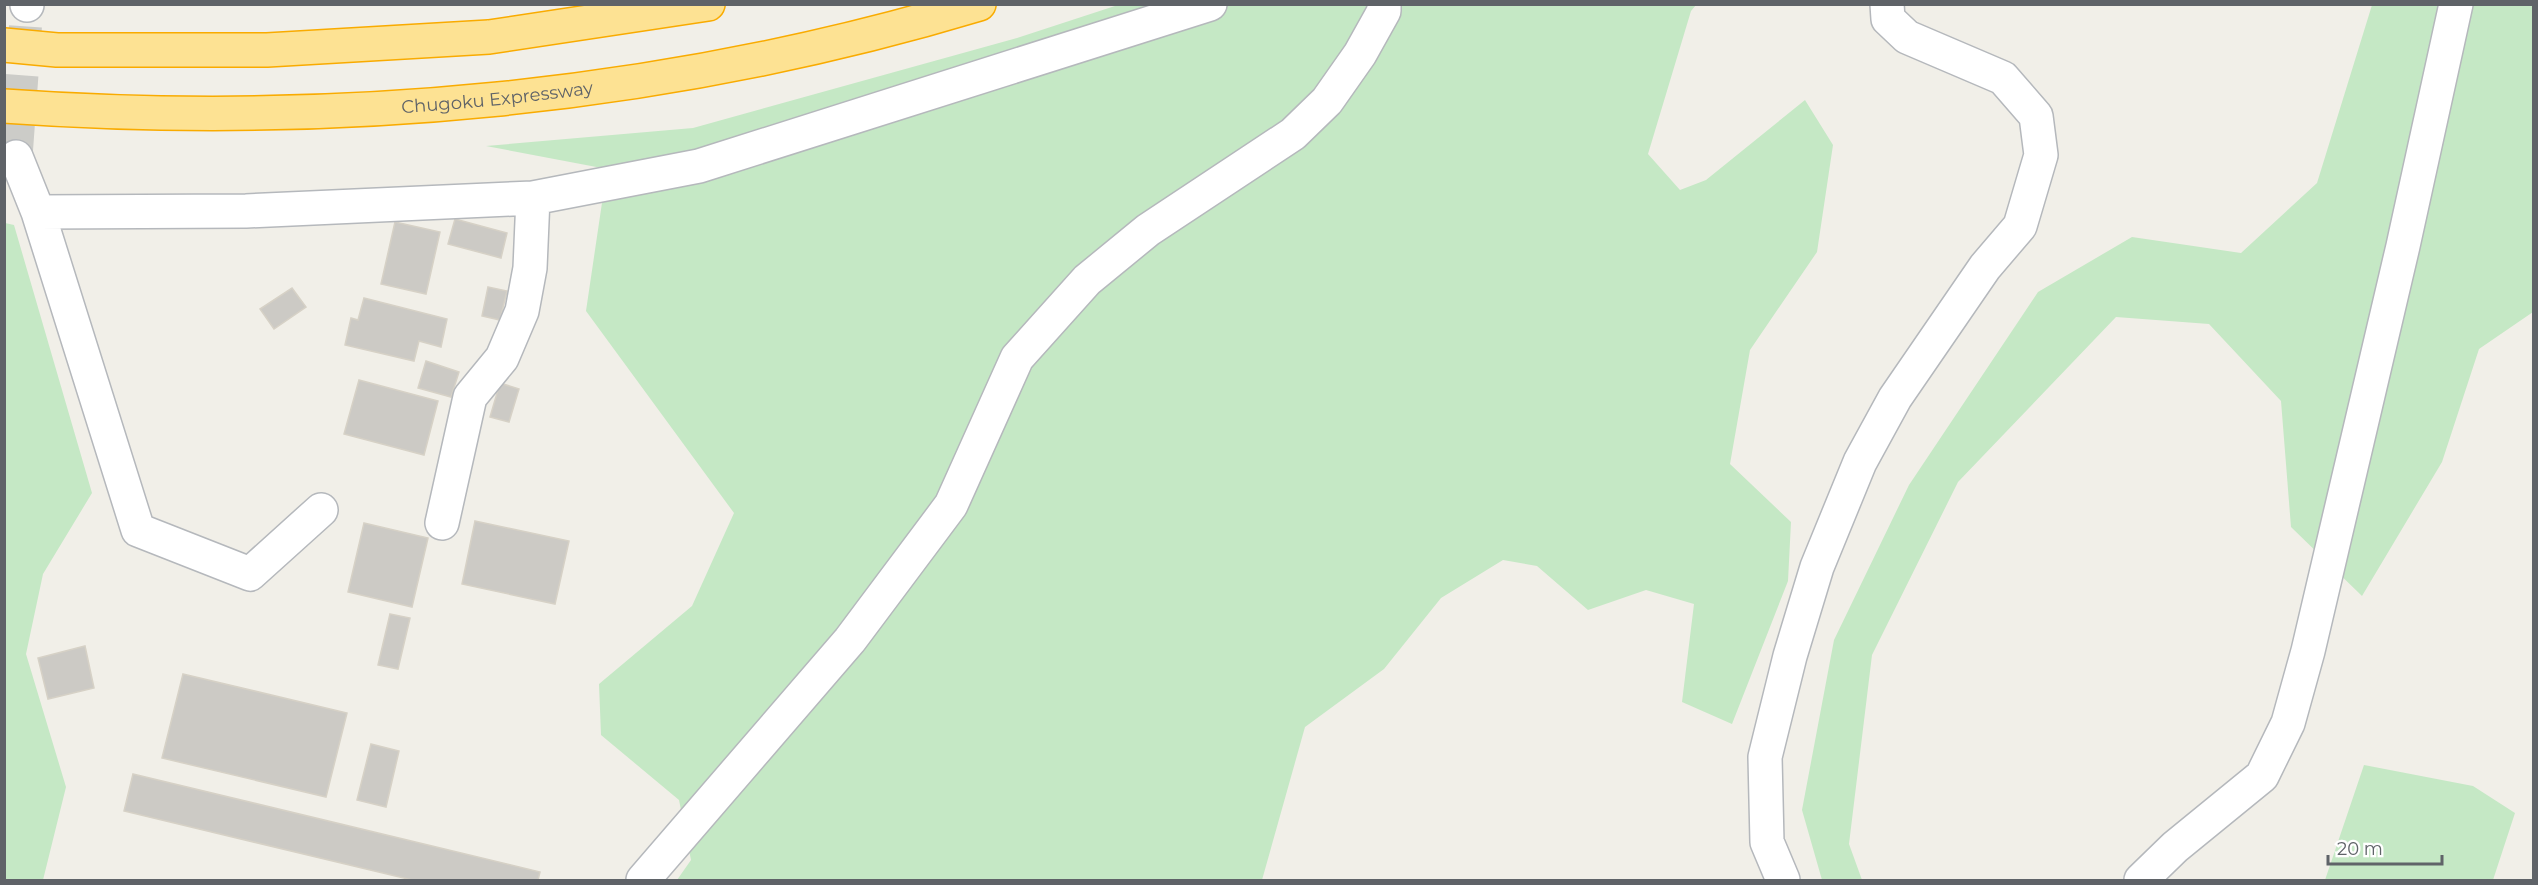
<svg xmlns="http://www.w3.org/2000/svg" width="2538" height="885" font-family="Montserrat,sans-serif">
	<style>
		.green { fill: #c5e8c5 }
		.building { fill: #cccac5; stroke: #d6d1c6; stroke-width: 1.5 }
		.lines { fill: none; stroke-linecap: round; stroke-linejoin: round }
		.minor-tunnel { stroke: #ccccc8; stroke-width: 33; stroke-dasharray: 33 16; stroke-linecap: butt }
		.minor-casing { stroke: #b5b8bc; stroke-width: 36 }
		.highway-casing { stroke: #f9ab00; stroke-width: 36 }
		.minor { stroke: #fff; stroke-width: 33 }
		.highway { stroke: #fde293; stroke-width: 33 }
		.labels { text-anchor: middle; dominant-baseline: central; stroke-width: 4.5; stroke-linejoin: round; paint-order: stroke }
		.street-label { font-size: 18px; fill: #5f6368; stroke: #fff }
	</style>
	<rect width="100%" height="100%" fill="#f1efe8"/>
	<path class="green" d="M1118,5H1696L1691,11L1648,154L1680,190L1706,180L1805,100L1833,145L1817,252L1750,350L1730,464L1791,522L1788,581L1732,724L1682,702L1694,604L1646,590L1588,610L1537,566L1503,560L1441,598L1384,669L1305,727L1262,880H677L691,860L679,800L601,735L599,684L692,606L734,513L586,311L607,169L486,146L693,128L1017,38Z
		M2372,5H2533V312L2479,349L2442,462L2362,596L2291,527L2281,401L2209,324L2116,317L1958,482L1872,655L1849,844L1862,880H1822L1802,810L1834,640L1909,485L2038,292L2132,237L2241,253L2317,183Z
		M5,223L14,225L92,493L43,574L26,654L66,787L43,880H5Z
		M2364,765L2473,786L2515,813L2493,880H2325Z"/>
	<path class="building" d="M455,219L507,233L501,258L448,244Z
		M395,222L440,232L426,294L381,284Z
		M488,287L507,291L500,320L482,316Z
		M292,288L306,307L274,329L260,309Z
		M364,298L447,319L441,347L419,341L414,361L345,345L351,318L358,320Z
		M426,361L459,372L451,397L418,388Z
		M359,380L438,401L424,455L344,434Z
		M500,383L519,389L509,422L490,417Z
		M475,521L569,541L555,604L462,584Z
		M364,523L428,538L412,607L348,592Z
		M390,614L410,618L398,669L378,665Z
		M85,646L94,688L48,699L38,658Z
		M183,674L347,713L326,797L162,758Z
		M371,744L399,751L386,807L357,800Z
		M133,774L540,872L538,880H412L124,811Z"/>
	<g class="lines">
		<path class="minor-tunnel" d="M16,157L27,5"/>
		<g class="minor-casing">
			<path id="minor" d="M27,5V4
				M16,157L38,212L246,211L533,198L699,166L1210,4
				M38,212L138,530L250,574L321,510
				M442,523L470,397L502,358L522,311L530,268L533,198
				M643,880L850,640L951,505L1017,358L1087,280L1148,230L1293,134L1327,101L1360,54L1384,11V4
				M1783,880L1767,842L1765,757L1790,656L1817,567L1860,462L1895,398L1985,267L2020,226L2041,155L2036,116L2003,78L1907,37L1888,19L1887,4
				M2141,880L2175,847L2262,776L2288,723L2308,651L2403,246L2456,4"/>
		</g>
		<g class="highway-casing">
			<g id="highway">
				<path d="M4,45L57,50H267L489,37L708,4"/>
				<path id="s1" d="M4,106C331,129 664,99 979,4"/>
			</g>
		</g>
		<use href="#minor" class="minor"/>
		<use href="#highway" class="highway"/>
	</g>
	<g class="labels">
		<g class="street-label">
			<text stroke="none"><textPath href="#s1" startOffset="494">Chugoku Expressway</textPath></text>
		</g>
	</g>
	<rect width="2538" height="885" fill="none" stroke="#5f6368" stroke-width="12"/>
	<path d="M2328 855v9h114v-9" fill="none" stroke="#5f6368" stroke-width="3"/>
	<text x="2337" y="855" font-size="18" fill="#5f6368" stroke="#ffffff" stroke-width="4.5" paint-order="stroke">20 m</text>
</svg>
